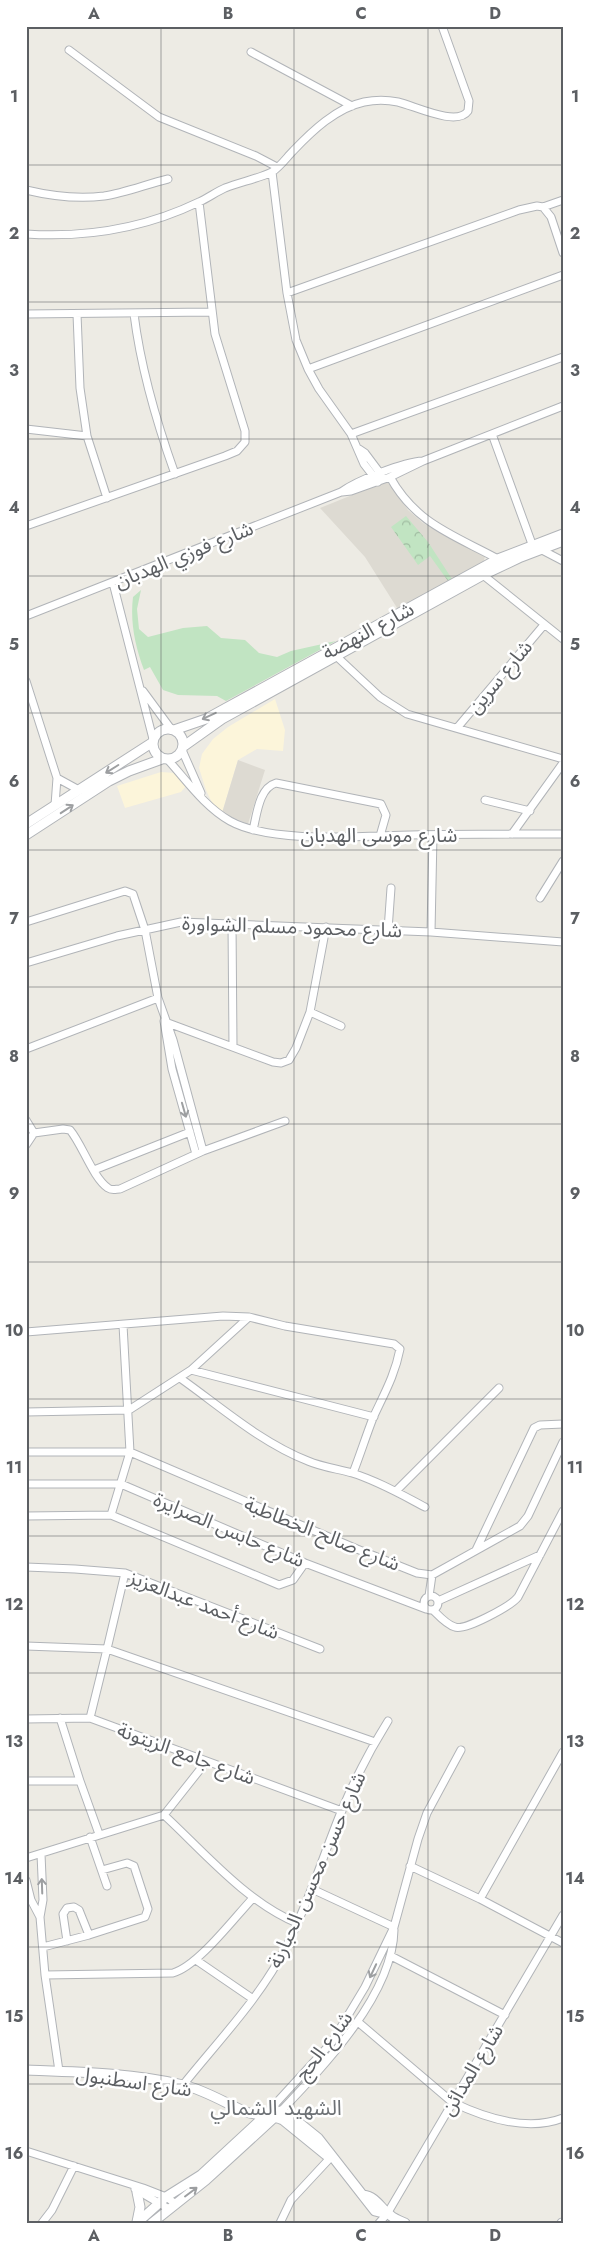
<svg xmlns="http://www.w3.org/2000/svg" width="589" height="2249" font-family="Jost,'Noto Sans Arabic',sans-serif">
	<style>
		.commercial { fill: #fcf5da }
		.education { fill: #dddad2 }
		.grass { fill: #c1e4c2 }
		.forest { fill: url(#forest-crowns) }
		.lines { fill: none; stroke-linecap: round; stroke-linejoin: round }
		.minor-casing { stroke: #b1b4b8; stroke-width: 9 }
		.tertiary-casing { stroke: #b1b4b8; stroke-width: 11 }
		.minor { stroke: #fff; stroke-width: 7 }
		.tertiary { stroke: #fff; stroke-width: 9 }
		.oneway { stroke: #9d9fa1 }
		.grid { fill: none; stroke: #5c5f63; stroke-width: 1; stroke-opacity: 0.55 }
		.labels { text-anchor: middle; dominant-baseline: central; stroke-width: 5; stroke-linejoin: round; paint-order: stroke }
		.street-label { font-size: 20px; fill: #5c5f63; stroke: #fff }
		.neighbourhood-label { font-size: 21px; fill: #6d7175; stroke: #fff }
		.neatline { fill: none; stroke: #5c5f63; stroke-width: 2 }
		.grid-label { font-size: 16px; text-anchor: middle; font-weight: bold; fill: #5c5f63 }
	</style>
	<defs>
		<pattern id="forest-crowns" width="20" height="18" patternUnits="userSpaceOnUse" patternTransform="scale(1.25)"><rect width="20" height="18" fill="#c1e4c2"/><path d="M2 6a3 3 0 1 1 6 0M12 15a3 3 0 1 1 6 0" fill="none" stroke="#a0bca1"/></pattern>
	</defs>
	<rect width="100%" height="100%" fill="#edebe4"/>
	<path class="commercial" d="M275,699L285,730L283,751L257,749L238,760L222,813L213,805L206,790L199,768L202,754L213,739L228,727Z
		M161,772L175,773L186,786L181,792L125,808L117,786Z"/>
	<path class="education" d="M382,483H388L393,487L408,510L423,523L445,536L483,554L485,557L482,566L399,611L365,557L320,508Z
		M238,760L265,770L248,824L222,813Z"/>
	<path class="grass" d="M141,590L137,609L139,629L148,637L183,628L207,626L221,638L245,640L259,653L277,657L291,651L336,641L226,701L217,696L178,695L163,690L150,667L144,670C135,646 130,622 133,597Z"/>
	<path class="forest" d="M406,516L428,542L452,579L448,581L430,556L418,565L391,527Z"/>
	<g class="lines">
		<g class="minor-casing">
			<path id="minor" d="M69,50L159,117L256,156L277,167
				M251,52L352,106
				M272,172L287,293L296,340L308,369L319,389L351,434L364,464L378,482
				M26,190C51,196 79,199 104,196C125,193 147,184 168,179
				M543,207L551,217L563,253
				M26,234C87,238 143,229 199,202C208,198 216,192 225,188C240,182 257,179 272,172C280,167 287,157 293,151C312,131 336,108 364,102C374,100 388,100 398,102C415,106 457,127 468,111L469,101L442,26
				M287,293L519,210L537,206L543,207L563,200
				M26,314L211,312
				M77,314L80,388L87,436L107,498
				M134,314C141,370 156,421 175,474
				M308,369L563,275
				M26,429L87,436
				M351,434L563,357
				M492,434L532,544
				M359,449L365,453L383,477
				M390,477C416,524 454,535 498,559
				M342,492L351,491L390,477L423,461L563,406
				M26,526L225,456L237,451L245,442V431L215,334L199,202
				M540,549L563,561
				M483,575L563,639
				M113,583L153,739
				M26,616L341,492C358,480 403,462 423,461
				M334,654L380,697L407,714L563,759
				M26,681L57,778L55,805
				M143,691L171,729
				M457,728L543,626
				M182,750L201,793
				M168,760C187,781 205,807 230,821C272,844 362,836 411,835C461,834 512,834 563,834
				M57,778L79,790
				M485,800L530,811
				M253,830C257,814 259,788 276,783L381,804L386,815L380,836
				M512,834L563,763
				M540,898L563,861
				M26,922L125,891L133,894L145,930L158,998L173,1040L203,1151
				M232,923L233,1046
				M388,930L391,888
				M431,932L433,835
				M26,963L117,936L181,922L431,932L563,942
				M310,1012L341,1026
				M164,1021L172,1069L196,1154
				M168,1023L273,1062L281,1063L289,1060L296,1048L310,1012L326,927
				M26,1049L158,998
				M26,1120L34,1133L26,1145
				M34,1133L63,1129L70,1130C82,1144 93,1178 108,1188C112,1191 116,1189 120,1189L203,1151L285,1121
				M94,1170L190,1132
				M26,1332L223,1316L249,1317
				M191,1370L374,1417
				M180,1378C221,1407 260,1442 308,1461C322,1467 338,1469 352,1473C378,1481 402,1495 425,1507
				M26,1412L129,1410L191,1370L249,1317L285,1326L394,1344L400,1349C395,1375 384,1394 373,1418C366,1436 360,1455 353,1473
				M26,1452H130L357,1549L417,1573L432,1575L520,1526L528,1516L563,1442
				M26,1484H121L305,1563L426,1609
				M396,1491L499,1388
				M111,1515L130,1452L123,1325
				M26,1516L111,1515L279,1585L293,1580L305,1563
				M476,1550L534,1428L540,1425L563,1424
				M26,1567L75,1569L125,1573L320,1649
				M424 1603a7 7 0 1 1 14 0a7 7 0 1 1-14 0Z
				M429,1596L432,1575
				M438,1601L540,1555
				M433,1610C439,1616 447,1625 455,1627C465,1631 511,1606 518,1597L563,1511
				M26,1646L107,1649L125,1573
				M60,1718L80,1781
				M90,1718L107,1649L375,1742
				M26,1719L90,1718L342,1811
				M26,1781H80L99,1834
				M164,1815C204,1852 246,1902 297,1923
				M90,1837L107,1886
				M41,1854L43,1900L40,1917L45,1975L59,2071
				M26,1858L164,1815L206,1762
				M410,1866L480,1899L563,1943
				M26,1880L31,1900L40,1917
				M312,1889L394,1927
				M480,1899L563,1752
				M67,1941L63,1914L67,1908L74,1907L79,1910L89,1935
				M43,1947L89,1935L145,1917L148,1909L134,1866L127,1863L102,1870
				M391,1956L505,2015
				M196,1960L253,1999
				M45,1975L173,1973C198,1966 234,1918 253,1898
				M358,2022L452,2102C485,2118 527,2132 563,2118
				M183,2085C219,2040 261,1997 287,1945C309,1902 323,1856 341,1812C354,1781 370,1750 388,1721
				M281,2111C324,2066 393,1994 394,1930
				M266,2114L332,2042L365,1987L394,1927L418,1839L427,1813L461,1750
				M26,2151L143,2188L166,2197L176,2204
				M135,2189L169,2209
				M42,2223L52,2210L74,2166
				M280,2223L291,2200L331,2157
				M379,2223L387,2214L563,1915"/>
		</g>
		<g class="tertiary-casing">
			<path id="tertiary" d="M153 744a15 15 0 1 1 30 0a15 15 0 1 1-30 0Z
				M174,730L206,719L226,708L498,559L563,534
				M184,746L222,719L483,575L521,557L563,541
				M26,824L153,742
				M26,835L109,781L129,771L162,759
				M26,2070C78,2072 132,2073 183,2085C205,2090 225,2103 246,2112C258,2116 271,2114 283,2120L326,2155
				M137,2192L140,2207L137,2222
				M363,2195C377,2197 380,2208 390,2215C394,2219 400,2221 405,2223
				M137,2223L166,2197L201,2175L266,2115L281,2111L292,2117L318,2138L375,2211L387,2214
				M152,2223L206,2180L277,2115
				M562,2223H563"/>
		</g>
		<use href="#minor" class="minor"/>
		<use href="#tertiary" class="tertiary"/>
	</g>
	<defs><path id="oneway-shaft" d="M-6 0H5M1.5-3L5.5 0L1.5 3" fill="none" stroke-width="1.6" stroke-linecap="round" stroke-linejoin="round" transform="scale(1.25)"/></defs>
	<g class="oneway">
		<use href="#oneway-shaft" transform="translate(209 716) rotate(155)"/>
		<use href="#oneway-shaft" transform="translate(112 769) rotate(148)"/>
		<use href="#oneway-shaft" transform="translate(67 809) rotate(-33)"/>
		<use href="#oneway-shaft" transform="translate(184 1110) rotate(74)"/>
		<use href="#oneway-shaft" transform="translate(42 1886) rotate(-92)"/>
		<use href="#oneway-shaft" transform="translate(373 1971) rotate(115)"/>
		<use href="#oneway-shaft" transform="translate(191 2192) rotate(-37)"/>
	</g>
	<path class="grid" d="M161,26V2223M294,26V2223M428,26V2223M26,165H563M26,302H563M26,439H563M26,576H563M26,713H563M26,850H563M26,987H563M26,1124H563M26,1262H563M26,1399H563M26,1536H563M26,1673H563M26,1810H563M26,1947H563M26,2084H563"/>
	<g class="labels">
		<g class="street-label">
			<text transform="translate(184 555) rotate(-22)">شارع فوزي الهدبان</text>
			<text transform="translate(368 631) rotate(-28)">شارع النهضة</text>
			<text transform="translate(500 677) rotate(-50)">شارع سرين</text>
			<text x="379" y="835">شارع موسى الهدبان</text>
			<text transform="translate(292 927) rotate(2)">شارع محمود مسلم الشواورة</text>
			<text transform="translate(229 1530) rotate(23)">شارع حابس الصرايرة</text>
			<text transform="translate(322 1534) rotate(22)">شارع صالح الخطاطبة</text>
			<text transform="translate(204 1605) rotate(21)">شارع أحمد عبدالعزيز</text>
			<text transform="translate(186 1754) rotate(20)">شارع جامع الزيتونة</text>
			<text transform="translate(317 1870) rotate(-66)">شارع حسن محسن الحبارنة</text>
			<text transform="translate(324 2046) rotate(-53)">شارع الحج</text>
			<text transform="translate(472 2070) rotate(-59)">شارع المدائن</text>
			<text transform="translate(134 2082) rotate(8)">شارع اسطنبول</text>
		</g>
		<g class="neighbourhood-label">
			<text x="276" y="2108">الشهيد الشمالي</text>
		</g>
	</g>
	<rect width="589" height="2249" fill="none" stroke="#ffffff" stroke-width="55"/>
	<rect x="28" y="28" width="534" height="2194" class="neatline"/>
	<g class="grid-label">
		<text x="94" y="19">A</text>
		<text x="228" y="19">B</text>
		<text x="361" y="19">C</text>
		<text x="495" y="19">D</text>
		<text x="14" y="102">1</text>
		<text x="575" y="102">1</text>
		<text x="14" y="239">2</text>
		<text x="575" y="239">2</text>
		<text x="14" y="376">3</text>
		<text x="575" y="376">3</text>
		<text x="14" y="513">4</text>
		<text x="575" y="513">4</text>
		<text x="14" y="650">5</text>
		<text x="575" y="650">5</text>
		<text x="14" y="787">6</text>
		<text x="575" y="787">6</text>
		<text x="14" y="924">7</text>
		<text x="575" y="924">7</text>
		<text x="14" y="1062">8</text>
		<text x="575" y="1062">8</text>
		<text x="14" y="1199">9</text>
		<text x="575" y="1199">9</text>
		<text x="14" y="1336">10</text>
		<text x="575" y="1336">10</text>
		<text x="14" y="1473">11</text>
		<text x="575" y="1473">11</text>
		<text x="14" y="1610">12</text>
		<text x="575" y="1610">12</text>
		<text x="14" y="1747">13</text>
		<text x="575" y="1747">13</text>
		<text x="14" y="1884">14</text>
		<text x="575" y="1884">14</text>
		<text x="14" y="2022">15</text>
		<text x="575" y="2022">15</text>
		<text x="14" y="2159">16</text>
		<text x="575" y="2159">16</text>
		<text x="94" y="2241">A</text>
		<text x="228" y="2241">B</text>
		<text x="361" y="2241">C</text>
		<text x="495" y="2241">D</text>
	</g>
</svg>
